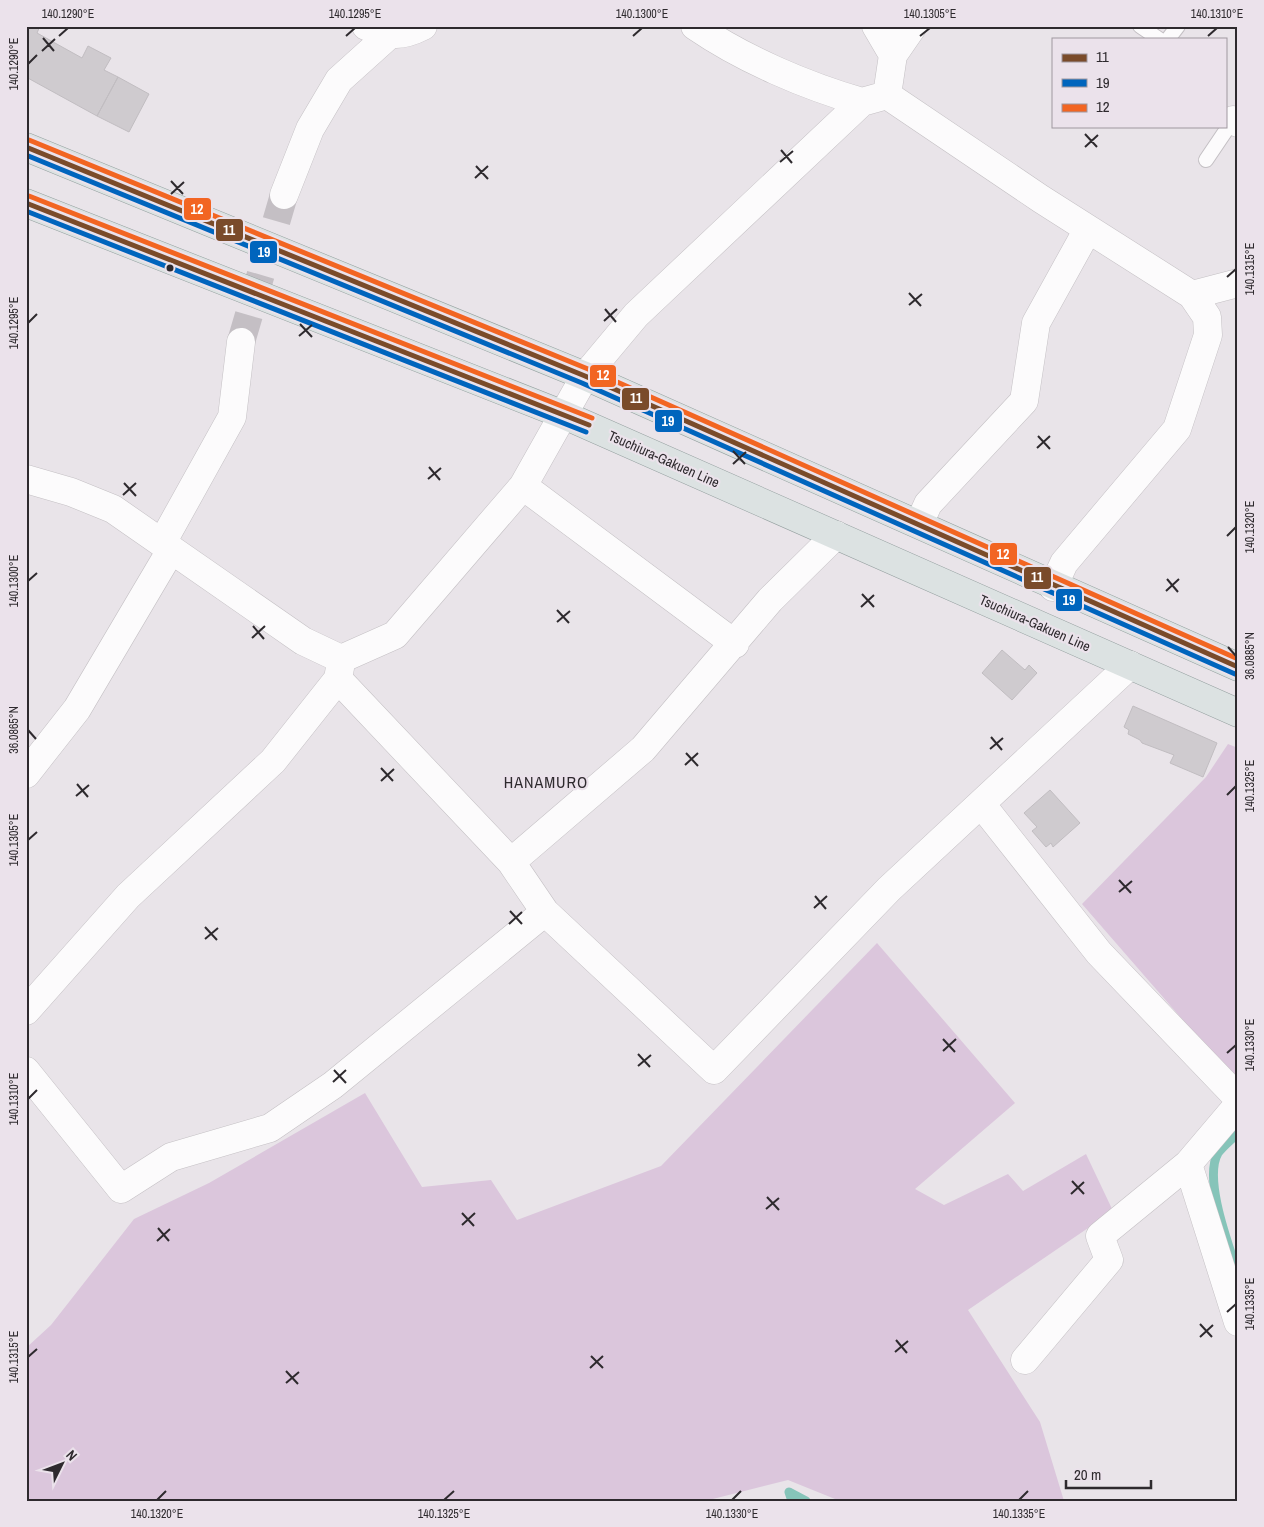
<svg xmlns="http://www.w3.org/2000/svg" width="1264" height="1527" font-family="'Archivo Narrow',sans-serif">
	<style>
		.green { fill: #dbc6dc }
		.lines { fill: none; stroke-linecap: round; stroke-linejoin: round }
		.stream { stroke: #86c4b9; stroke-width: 9 }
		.building { fill: #cfcbcf; stroke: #c1bdc1 }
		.minor-tunnel { stroke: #c4bfc4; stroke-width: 28; stroke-dasharray: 28 14; stroke-linecap: butt }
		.service-casing { stroke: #c4c0c4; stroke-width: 16 }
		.minor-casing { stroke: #c4c0c4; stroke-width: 29 }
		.primary-casing { stroke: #95a0a0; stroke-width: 29 }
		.service { stroke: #fcfbfc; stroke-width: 14 }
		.minor { stroke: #fcfbfc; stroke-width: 28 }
		.primary { stroke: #dce2e2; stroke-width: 28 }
		.bus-1-casing { stroke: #ebe2eb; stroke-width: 9 }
		.bus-2-casing { stroke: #ebe2eb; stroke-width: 9 }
		.bus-3-casing { stroke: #ebe2eb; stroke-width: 9 }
		.bus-1 { stroke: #7a4b2a; stroke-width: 5 }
		.bus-2 { stroke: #0065bd; stroke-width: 5 }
		.bus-3 { stroke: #f26522; stroke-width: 5 }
		.ticks { fill: none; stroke: #2e2a2e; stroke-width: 2 }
		.bus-dot { fill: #2e2a2e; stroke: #ebe2eb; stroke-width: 2 }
		.labels { text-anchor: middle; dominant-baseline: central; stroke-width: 4.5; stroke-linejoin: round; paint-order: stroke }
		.street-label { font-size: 14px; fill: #2e2a2e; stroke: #ebe2eb }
		.quarter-label { font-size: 16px; letter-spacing: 1px; fill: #2e2a2e; stroke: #ebe2eb }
		.line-badge { stroke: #ebe2eb; stroke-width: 2 }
		.badge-label { font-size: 14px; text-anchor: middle; font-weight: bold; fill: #fff }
		.neatline { fill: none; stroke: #2e2a2e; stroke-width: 2 }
		.ticks-label { font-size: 12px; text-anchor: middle; fill: #2e2a2e }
	</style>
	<rect width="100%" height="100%" fill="#e9e4e9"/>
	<path class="green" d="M1228,744L1238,748V1077L1209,1050L1082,904L1206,777Z
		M877,943L1015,1103L915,1189L944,1205L1008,1174L1023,1191L1086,1154L1113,1211L968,1310L1040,1422L1064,1501H840L788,1480L705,1501H26V1348L51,1325L134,1219L209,1183L365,1093L422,1187L491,1180L517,1220L661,1166Z"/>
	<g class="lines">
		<path class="stream" d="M1238,1133C1232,1139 1223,1146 1218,1153C1203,1179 1229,1246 1238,1274
			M792,1501L789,1492L806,1501"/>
	</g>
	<path class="building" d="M26,26H40L37,33L82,58L88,46L111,58L104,70L118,77L97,116L26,77Z
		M118,77L149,94L129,132L97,116Z
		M1002,650L1025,670L1029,665L1037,673L1012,700L982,673Z
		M1133,706L1217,743L1203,777L1170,763L1174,755L1142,743L1140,740L1128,734L1129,730L1124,727Z
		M1050,790L1080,823L1053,847L1051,843L1046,847L1032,831L1037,827L1024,813Z"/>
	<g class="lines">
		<path class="minor-tunnel" d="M241,342L284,195"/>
		<g class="service-casing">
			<path id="service" d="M1140,26L1159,39
				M1168,39L1178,26
				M1206,160L1233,120L1230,117"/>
		</g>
		<g class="minor-casing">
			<path id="minor" d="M366,26C389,35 400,38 423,26
				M876,26L893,55L887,95
				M893,55L913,26
				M862,102L887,95L1041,199L1192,295L1238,283
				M1233,120L1238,123
				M284,195L310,129L339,80L389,35
				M26,479L71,492L113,509L303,641L341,659L395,635L523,486L585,376L636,315L862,102C806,86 743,59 695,26
				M523,486L735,644
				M919,524L928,504L1024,401L1036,323L1088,229
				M162,543L232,417L241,342
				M1053,587L1064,563L1177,429L1208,335L1207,317L1192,295
				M338,679L511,862L545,912L714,1070L889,889L1130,665
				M26,774L77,709L171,550
				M982,805L1099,953L1238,1098
				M511,862L643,749L770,600L836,535
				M26,1011L128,896L273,761L338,679L341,662
				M26,1071L121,1189L171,1157L270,1128L333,1085L545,912
				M1188,1164L1238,1322
				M1025,1360L1109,1260L1100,1236L1188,1164L1238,1105"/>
		</g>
		<g class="primary-casing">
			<path id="primary" d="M26,147L585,376L1238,667
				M26,203L564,415L1238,713"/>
		</g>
		<use href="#service" class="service"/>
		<use href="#minor" class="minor"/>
		<use href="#primary" class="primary"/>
		<g class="bus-1-casing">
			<path id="bus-1" d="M26,147L585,376L1238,667
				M26,203L589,425"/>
		</g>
		<g class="bus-2-casing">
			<path id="bus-2" d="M26,155L582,383L1235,674
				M26,211L586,432"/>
		</g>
		<g class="bus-3-casing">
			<path id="bus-3" d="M29,140L588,369L1238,659
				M29,196L592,418"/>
		</g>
		<use href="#bus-1" class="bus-1"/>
		<use href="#bus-2" class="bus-2"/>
		<use href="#bus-3" class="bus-3"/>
	</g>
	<path class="ticks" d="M59,36L68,28M346,36L355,28M633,36L642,28M920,36L930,28M1208,36L1217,28M43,38L54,51M42,51L55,39M28,64L37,55M1085,134L1097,147M1085,147L1098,135M781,150L792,163M780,162L793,151M476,166L488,179M475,178L488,166M171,181L183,194M171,194L184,182M1227,277L1236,269M909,293L921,306M909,305L922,294M605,309L616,322M604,321L617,309M28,323L37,314M300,324L312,337M299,336L312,325M1038,436L1050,449M1037,448L1050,436M733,451L745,464M733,464L746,452M429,467L440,480M428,479L441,468M124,483L136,496M123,495L136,483M1227,536L1236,527M1167,579L1178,592M28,581L37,573M1166,591L1179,579M862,594L874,607M861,607L874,595M557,610L569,623M557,622L570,611M253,626L264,639M252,638L265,626M1228,647L1236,656M28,730L36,739M991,737L1002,750M990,749L1003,738M686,753L698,766M685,765L698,753M381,768L393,781M381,781L394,769M77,784L88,797M1227,795L1236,786M76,796L89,785M28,840L37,832M1119,880L1131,893M1119,892L1132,881M815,896L826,909M814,908L827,896M510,911L522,924M509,924L522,912M205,927L217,940M205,939L218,928M943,1039L955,1052M943,1051L956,1039M1227,1053L1236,1045M638,1054L650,1067M638,1066L651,1055M334,1070L346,1083M333,1082L346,1070M28,1099L37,1090M1072,1181L1084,1194M1071,1194L1084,1182M767,1197L779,1210M766,1209L779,1198M462,1213L474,1226M462,1225L475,1213M158,1228L169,1241M157,1241L170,1229M1227,1312L1236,1304M1200,1324L1212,1337M1200,1337L1213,1325M896,1340L907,1353M895,1352L908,1341M591,1356L603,1368M28,1357L37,1349M590,1368L603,1356M286,1371L298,1384M286,1383L299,1372M157,1500L166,1491M444,1500L454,1491M732,1500L741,1491M1019,1500L1028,1491"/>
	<circle class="bus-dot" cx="170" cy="268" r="4.5"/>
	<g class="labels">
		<g class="street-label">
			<text transform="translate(664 459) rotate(24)">Tsuchiura-Gakuen Line</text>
			<text transform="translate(1035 623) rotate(24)">Tsuchiura-Gakuen Line</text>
		</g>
		<g class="quarter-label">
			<text x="546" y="782">HANAMURO</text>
		</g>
	</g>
	<g class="line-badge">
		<rect x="183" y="197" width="29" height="24" rx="5" fill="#f26522"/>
		<rect x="215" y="218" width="29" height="24" rx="5" fill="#7a4b2a"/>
		<rect x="249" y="240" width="29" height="24" rx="5" fill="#0065bd"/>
		<rect x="589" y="364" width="28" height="24" rx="5" fill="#f26522"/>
		<rect x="621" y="387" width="29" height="24" rx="5" fill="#7a4b2a"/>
		<rect x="654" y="409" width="29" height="24" rx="5" fill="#0065bd"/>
		<rect x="989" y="542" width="29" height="24" rx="5" fill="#f26522"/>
		<rect x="1023" y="566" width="29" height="24" rx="5" fill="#7a4b2a"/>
		<rect x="1055" y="588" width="28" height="24" rx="5" fill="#0065bd"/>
	</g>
	<g class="badge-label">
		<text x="197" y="214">12</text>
		<text x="229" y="235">11</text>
		<text x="264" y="257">19</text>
		<text x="603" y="380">12</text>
		<text x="636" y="403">11</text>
		<text x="668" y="426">19</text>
		<text x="1003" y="559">12</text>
		<text x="1037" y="582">11</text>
		<text x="1069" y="605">19</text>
	</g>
	<rect width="1264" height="1527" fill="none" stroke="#ebe2eb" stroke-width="55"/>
	<rect x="1052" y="38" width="175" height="90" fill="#ebe2eb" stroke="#9f989f"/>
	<rect x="1062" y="54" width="25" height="8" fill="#7a4b2a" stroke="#9f989f"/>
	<text x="1096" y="62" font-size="15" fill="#2e2a2e">11</text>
	<rect x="1062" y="79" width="25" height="8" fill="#0065bd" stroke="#9f989f"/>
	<text x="1096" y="88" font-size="15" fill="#2e2a2e">19</text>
	<rect x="1062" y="104" width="25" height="8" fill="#f26522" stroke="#9f989f"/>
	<text x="1096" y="112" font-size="15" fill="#2e2a2e">12</text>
	<g transform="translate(62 1464) rotate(48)" stroke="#ebe2eb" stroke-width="4" paint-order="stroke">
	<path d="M0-4L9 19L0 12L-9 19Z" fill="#2e2a2e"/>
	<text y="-8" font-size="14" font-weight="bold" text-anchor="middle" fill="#2e2a2e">N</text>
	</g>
	<path d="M1066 1480v8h85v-8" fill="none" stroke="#2e2a2e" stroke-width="2.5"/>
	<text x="1074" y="1480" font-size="15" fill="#2e2a2e" stroke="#ebe2eb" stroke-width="4" paint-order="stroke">20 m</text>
	<rect x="28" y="28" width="1208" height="1472" class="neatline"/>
	<g class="ticks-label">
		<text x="68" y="18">140.1290°E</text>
		<text x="355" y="18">140.1295°E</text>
		<text x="642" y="18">140.1300°E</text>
		<text x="930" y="18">140.1305°E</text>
		<text x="1217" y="18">140.1310°E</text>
		<text transform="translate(14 64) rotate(-90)" y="4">140.1290°E</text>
		<text transform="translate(1250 269) rotate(-90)" y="4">140.1315°E</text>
		<text transform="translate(14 323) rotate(-90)" y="4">140.1295°E</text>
		<text transform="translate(1250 527) rotate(-90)" y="4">140.1320°E</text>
		<text transform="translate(14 581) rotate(-90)" y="4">140.1300°E</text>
		<text transform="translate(1250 656) rotate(-90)" y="4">36.0885°N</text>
		<text transform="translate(14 730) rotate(-90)" y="4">36.0865°N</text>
		<text transform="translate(1250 786) rotate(-90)" y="4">140.1325°E</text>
		<text transform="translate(14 840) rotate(-90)" y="4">140.1305°E</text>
		<text transform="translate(1250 1045) rotate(-90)" y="4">140.1330°E</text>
		<text transform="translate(14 1099) rotate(-90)" y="4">140.1310°E</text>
		<text transform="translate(1250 1304) rotate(-90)" y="4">140.1335°E</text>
		<text transform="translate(14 1357) rotate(-90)" y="4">140.1315°E</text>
		<text x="157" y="1518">140.1320°E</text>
		<text x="444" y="1518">140.1325°E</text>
		<text x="732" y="1518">140.1330°E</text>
		<text x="1019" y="1518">140.1335°E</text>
	</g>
</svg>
